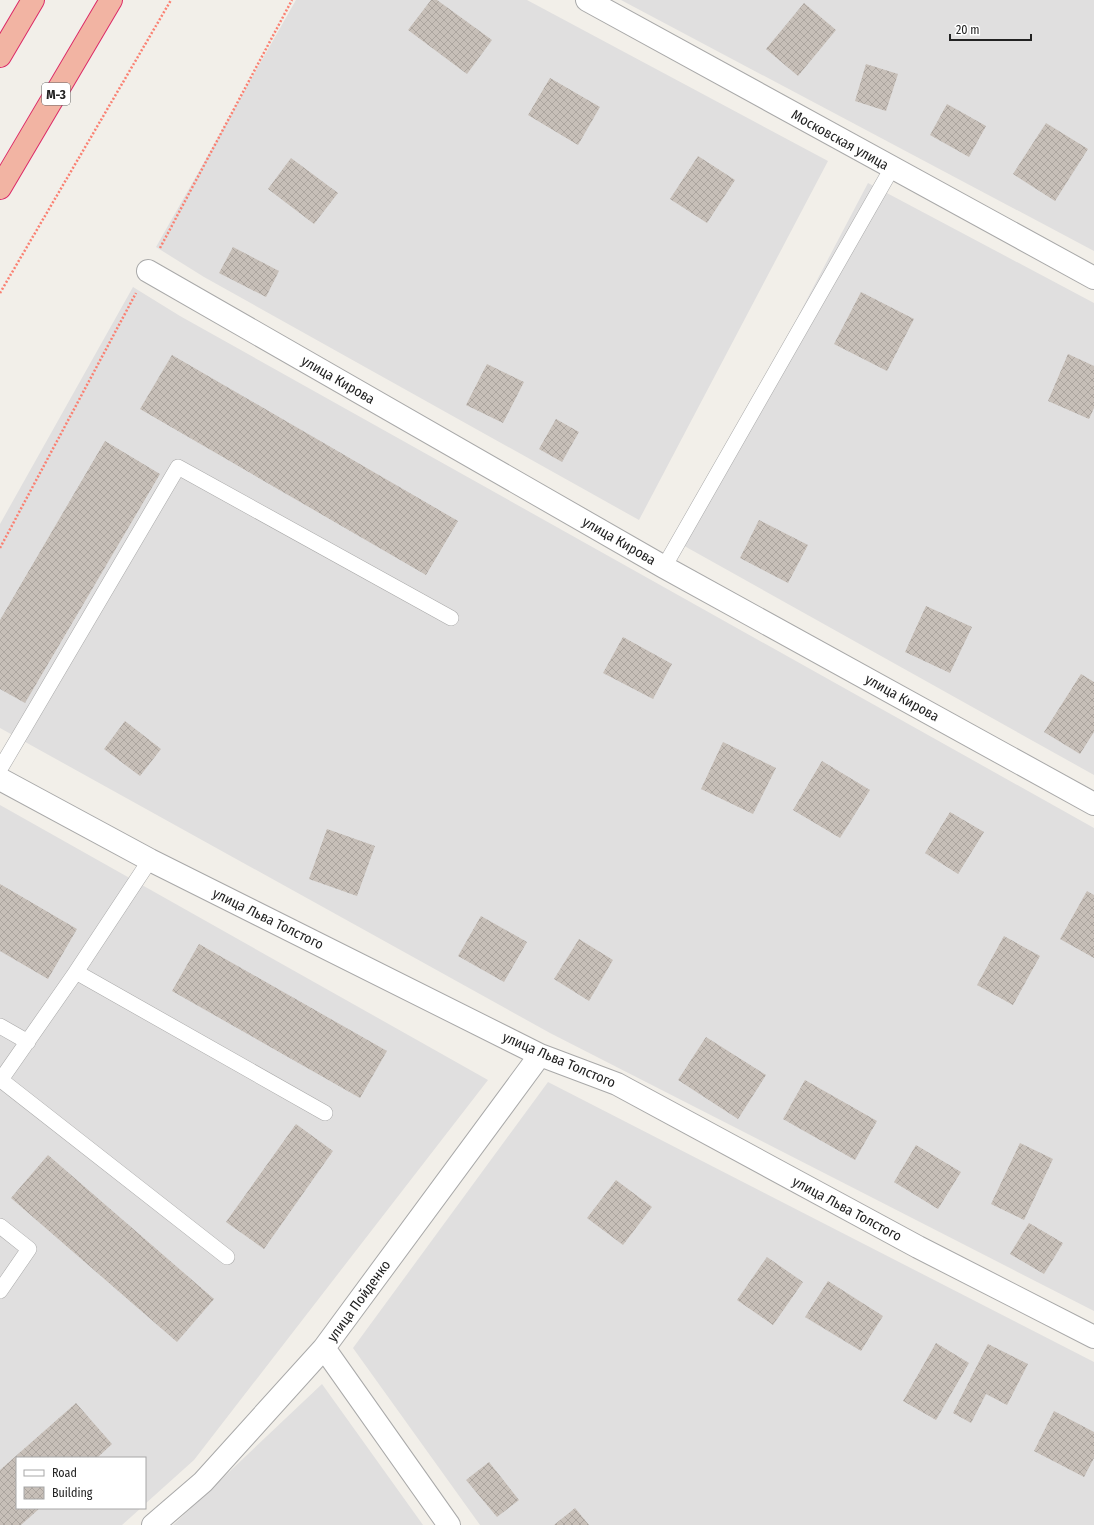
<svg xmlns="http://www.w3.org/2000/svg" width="1094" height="1525" font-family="'Fira Sans Condensed',sans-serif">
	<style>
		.residential { fill: #e0dfdf }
		.building { fill: url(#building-cross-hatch) }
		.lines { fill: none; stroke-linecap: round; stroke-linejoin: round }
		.service-casing { stroke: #a9a9a9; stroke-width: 16 }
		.minor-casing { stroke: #a9a9a9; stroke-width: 24 }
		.trunk-casing { stroke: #dc2a67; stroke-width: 24 }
		.path { stroke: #fa8072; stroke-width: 2.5; stroke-dasharray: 2 2; stroke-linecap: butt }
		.service { stroke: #fff; stroke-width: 15 }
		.minor { stroke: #fff; stroke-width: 22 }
		.trunk { stroke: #f2b4a3; stroke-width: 22 }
		.labels { text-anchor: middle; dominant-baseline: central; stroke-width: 4; stroke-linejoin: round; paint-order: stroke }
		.shield { fill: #fff; stroke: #646464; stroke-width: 1 }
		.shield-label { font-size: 13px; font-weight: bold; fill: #222 }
		.street-label { font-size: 14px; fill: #222; stroke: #fff }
	</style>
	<defs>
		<pattern id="building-cross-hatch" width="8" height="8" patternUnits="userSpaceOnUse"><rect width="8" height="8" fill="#c7bfb8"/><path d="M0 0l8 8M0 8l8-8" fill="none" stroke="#aba49e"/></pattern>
	</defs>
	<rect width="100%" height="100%" fill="#f2efe9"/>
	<path class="residential" d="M296,0H527L828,161L639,520L204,277L156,247Z
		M621,0H1094V251Z
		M868,183L1094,303V775L679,543Z
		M133,287L180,316L1094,828V1311L550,1033L0,728V524Z
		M0,805L488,1080L194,1460L145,1504V1458H17V1508H141L122,1525H0Z
		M548,1082L1094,1362V1525H480L353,1348Z
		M322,1384L423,1525H173Z"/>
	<path class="building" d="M431,0H437L492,40L467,74L408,30Z
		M804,3L836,30L798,76L766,49Z
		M866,64L898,74L886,111L855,101Z
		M550,78L600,107L578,145L528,115Z
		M947,104L986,126L969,157L930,135Z
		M1046,123L1088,149L1055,201L1013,174Z
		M698,156L735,180L707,223L670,199Z
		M291,158L338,193L314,224L268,189Z
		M233,247L279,271L266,297L219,273Z
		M861,292L914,319L887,371L834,344Z
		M1068,354L1094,366V408L1089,419L1048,401Z
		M172,355L458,521L426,575L140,409Z
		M487,364L524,382L503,423L466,405Z
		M556,419L579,432L562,462L539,449Z
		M105,441L160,474L25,703L0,689V620Z
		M759,520L808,545L788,583L740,558Z
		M926,606L972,627L950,673L905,652Z
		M623,637L672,664L653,699L603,673Z
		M1081,674L1094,682V732L1080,754L1044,732Z
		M125,721L161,749L140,776L104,749Z
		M723,742L776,768L753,814L701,789Z
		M822,761L870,790L840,838L793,810Z
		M950,812L984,832L958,874L925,853Z
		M327,829L375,846L357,896L309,879Z
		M0,884L77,929L48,979L0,951Z
		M1087,891L1094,895V958L1060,939Z
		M481,916L527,942L504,982L458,956Z
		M1004,936L1040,956L1013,1005L977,985Z
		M579,939L613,960L589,1001L554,979Z
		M199,944L387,1051L360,1098L172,991Z
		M706,1037L766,1075L738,1119L678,1080Z
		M805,1080L877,1121L855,1160L783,1119Z
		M296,1124L333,1151L264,1249L226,1222Z
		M1020,1143L1053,1159L1024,1220L991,1204Z
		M916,1145L961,1172L938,1209L894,1182Z
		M48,1155L214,1299L177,1342L11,1198Z
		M616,1180L652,1207L623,1245L587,1218Z
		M1029,1223L1063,1243L1044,1274L1010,1254Z
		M767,1257L803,1282L773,1325L737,1300Z
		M828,1281L883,1316L861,1351L805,1317Z
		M936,1343L969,1363L936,1420L903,1401Z
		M988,1344L1028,1364L1007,1405L986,1394L971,1423L953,1413Z
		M76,1403L112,1444L97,1458H17V1508H40L21,1525H0V1470Z
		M1054,1411L1094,1432V1458L1084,1477L1034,1451Z
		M489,1462L519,1500L497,1517L466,1480Z
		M575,1508L589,1525H554Z"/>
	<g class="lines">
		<g class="service-casing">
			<path id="service" d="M664,567L892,168
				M0,769L178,467L451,618
				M76,972L325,1113
				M0,1026L28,1042
				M1,1080L227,1257
				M0,1081L76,972L150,860
				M0,1226L29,1249L0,1291"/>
		</g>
		<g class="minor-casing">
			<path id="minor" d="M587,0L1094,278
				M148,271L664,567L1094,804
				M0,779L150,860L540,1055L617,1084L918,1247L1094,1337
				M324,1348L449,1525
				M153,1525L203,1482L324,1348L540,1055"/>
		</g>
		<g class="trunk-casing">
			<path id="trunk" d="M0,56L33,0
				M0,188L111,0"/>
		</g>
		<path class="path" d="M160,248L292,0
			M0,293L171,0
			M0,548L136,293"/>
		<use href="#service" class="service"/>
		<use href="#minor" class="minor"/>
		<use href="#trunk" class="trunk"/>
	</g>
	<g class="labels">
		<rect class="shield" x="42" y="83" width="28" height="22" rx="3"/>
		<g class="shield-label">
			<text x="56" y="94">М-3</text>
		</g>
		<g class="street-label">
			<text transform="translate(840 140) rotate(29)">Московская улица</text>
			<text transform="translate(338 380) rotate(30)">улица Кирова</text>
			<text transform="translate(619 541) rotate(30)">улица Кирова</text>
			<text transform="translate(902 698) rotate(29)">улица Кирова</text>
			<text transform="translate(268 919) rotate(26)">улица Льва Толстого</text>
			<text transform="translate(559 1060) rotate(23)">улица Льва Толстого</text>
			<text transform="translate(847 1209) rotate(28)">улица Льва Толстого</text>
			<text transform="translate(359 1301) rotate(-54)">улица Пойденко</text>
		</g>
	</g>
	<rect x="16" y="1457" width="130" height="52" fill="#ffffff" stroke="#a7a7a7"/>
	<rect x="24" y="1470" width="20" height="6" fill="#ffffff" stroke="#a7a7a7"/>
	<text x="52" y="1477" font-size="12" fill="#222222">Road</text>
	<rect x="24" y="1487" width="20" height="12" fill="url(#building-cross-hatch)" stroke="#a7a7a7"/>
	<text x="52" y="1497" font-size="12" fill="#222222">Building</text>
	<path d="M950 34v6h81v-6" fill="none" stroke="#222222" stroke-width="2"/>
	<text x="956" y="34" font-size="12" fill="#222222" stroke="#ffffff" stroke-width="3" paint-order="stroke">20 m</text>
</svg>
